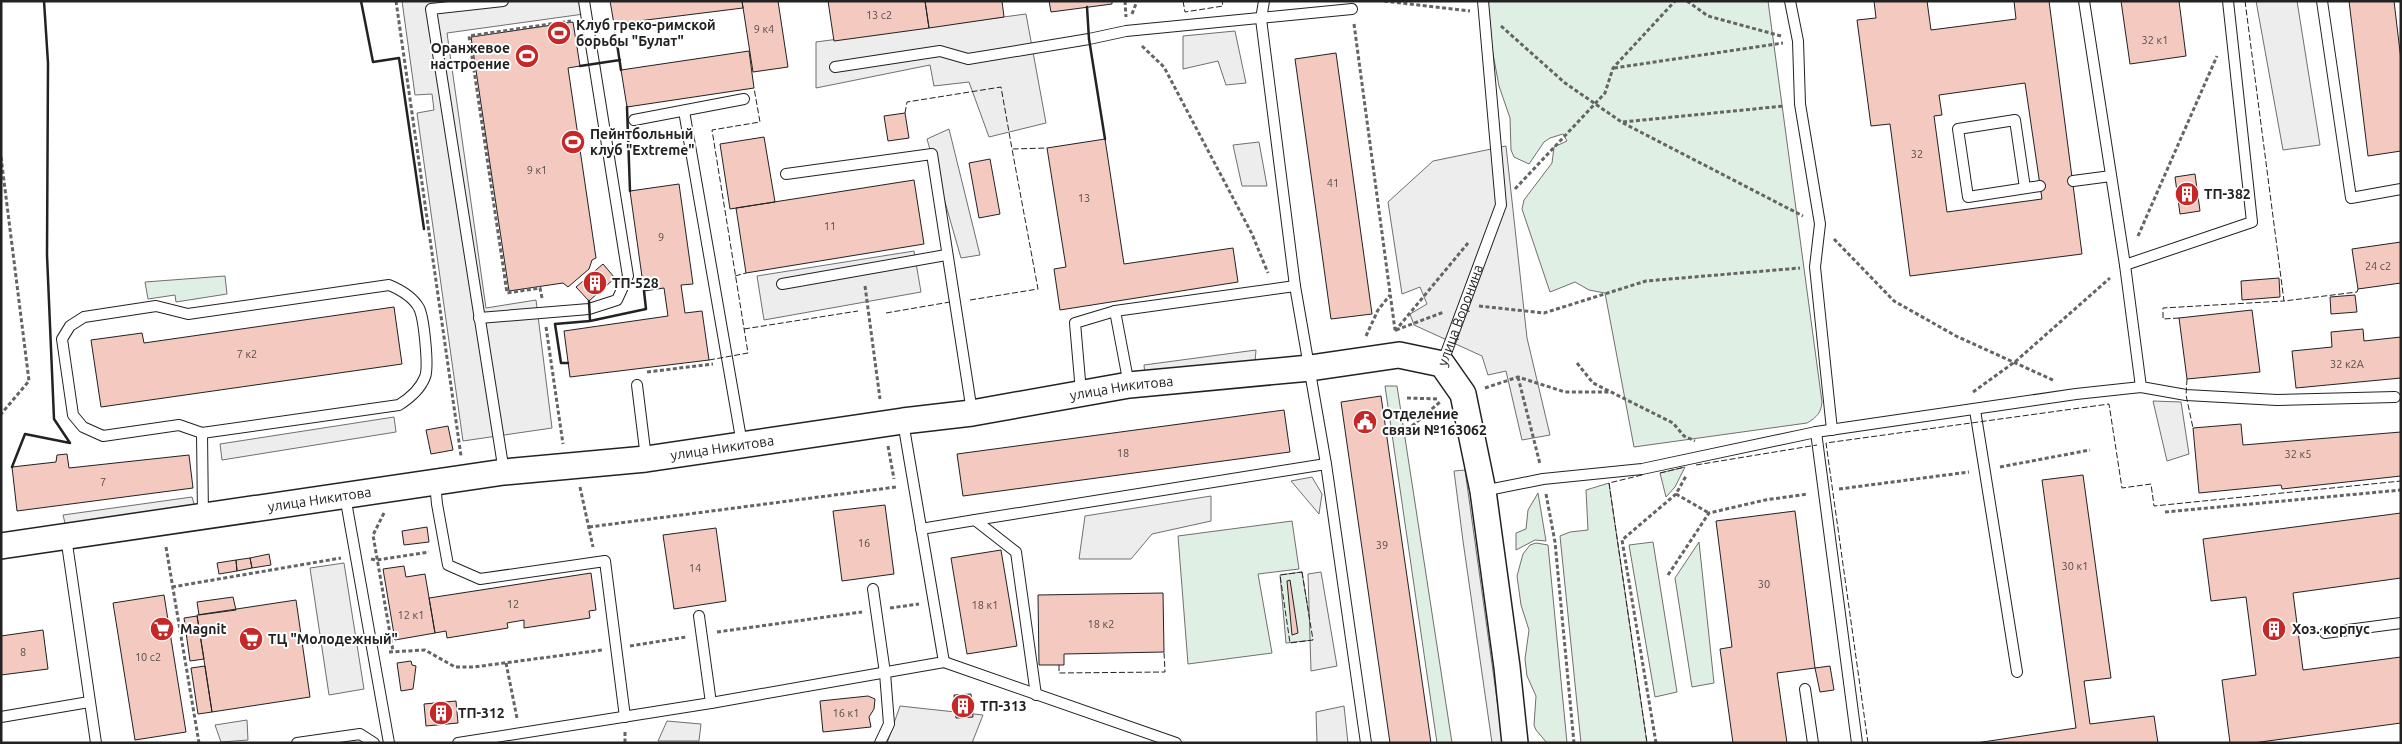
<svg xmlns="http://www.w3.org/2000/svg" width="2402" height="744" font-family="Ubuntu,sans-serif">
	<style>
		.green { fill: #e0efe3; stroke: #6f6f6f }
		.parking { fill: #ededed; stroke: #6f6f6f }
		.building { fill: #f3c9c0; stroke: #222; fill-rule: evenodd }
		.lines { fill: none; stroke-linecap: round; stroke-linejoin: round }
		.service-casing { stroke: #222; stroke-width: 12 }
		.tertiary-casing { stroke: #222; stroke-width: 28 }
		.path { stroke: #646464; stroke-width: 3; stroke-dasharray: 4 2.5; stroke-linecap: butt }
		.service { stroke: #fff; stroke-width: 10 }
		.tertiary { stroke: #fff; stroke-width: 25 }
		.fence { stroke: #222; stroke-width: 1; stroke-dasharray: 6 2.5; stroke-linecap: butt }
		.wall { stroke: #222; stroke-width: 2.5 }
		.labels { text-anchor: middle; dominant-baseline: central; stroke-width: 4; stroke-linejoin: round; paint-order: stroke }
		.number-label { font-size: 11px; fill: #564c4a }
		.poi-label { font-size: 14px; font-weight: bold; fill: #222; stroke: #fff; text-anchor: start }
		.street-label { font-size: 14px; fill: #222; stroke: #fff }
	</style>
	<rect width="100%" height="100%" fill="#fff"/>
	<path class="green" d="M1488,1H1768L1822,402C1821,413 1817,417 1807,423L1634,447L1605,293L1589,290L1575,282L1550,292L1522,209L1524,200L1552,163L1554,147L1567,141L1563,134L1550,138L1544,142L1529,164L1514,157L1511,150L1510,118L1499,86L1491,43L1486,28Z
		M225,276L227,294L176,302L175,295L148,299L145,282Z
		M1385,386H1397L1452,743H1437Z
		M1685,467L1675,487L1666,497L1660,473Z
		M1609,483L1647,743H1581L1560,536L1570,532L1588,530L1586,490Z
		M1538,493L1546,541L1535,540L1516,550V533L1526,529L1528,510Z
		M1292,521L1299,569L1258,574L1272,653L1188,664L1178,536Z
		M1653,542L1677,692L1655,697L1629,545Z
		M1699,542L1714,683L1692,687L1675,578Z
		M1536,543L1548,545L1567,743H1547L1536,730L1534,725L1536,696L1527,676L1525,659L1529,630L1521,605L1517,576L1523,554L1530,545Z
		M1302,572L1313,640L1286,643L1280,575Z"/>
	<path class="parking" d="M402,1H589L591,13L447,33L486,308L536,300L552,428L463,441L417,113L434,110L432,94L415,95Z
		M2256,1H2297L2320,145L2283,150Z
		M1026,14L1046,123L989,137L969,82L934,86L930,65L816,88V42Z
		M1235,31L1246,83L1226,85L1218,61L1183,69V36Z
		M949,129L980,255L961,258L927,139Z
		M1259,142L1267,186H1242L1233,145Z
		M1506,146L1527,338L1550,435L1522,440L1506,371L1488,375L1482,356L1414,325L1410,314L1427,304L1420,287L1402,294L1388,202L1433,161Z
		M914,251L921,292L764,320L757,276Z
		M1256,350L1255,362L1145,375L1144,365Z
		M2153,401L2181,402L2189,454L2167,461Z
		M394,417L396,432L222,460L220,444Z
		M1465,470L1503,743H1492L1463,541L1454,471Z
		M1312,477L1322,494L1319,514L1291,481Z
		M1211,496V521L1152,534L1131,559H1079L1085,516Z
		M192,497L195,507L66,527L63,515Z
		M344,563L364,689L329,695L310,568Z
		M1321,572L1337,666L1311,671L1308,574Z
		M900,706L983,715L972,743H887Z
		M1344,706L1348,743H1317L1316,712Z
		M247,720L248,740L221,742L215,725Z
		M667,721L701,724L699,741H658Z"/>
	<path class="building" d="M610,1H742L743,8L614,24Z
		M742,1H778L788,67L753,72Z
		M828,1H925L929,28L834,41Z
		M925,1H1002L1004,17L929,28Z
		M1049,1H1112V4L1051,12Z
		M1874,1H1927L1931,30L2016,19L2014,1H2049L2082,254L1910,276L1890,124L1871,126L1857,20L1876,18ZM2025,83L2042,199L1947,212L1934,116L1942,115L1939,95Z
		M2121,1H2179L2186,56L2130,64Z
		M2349,1H2394L2401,60V151L2368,156Z
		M573,22L580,66L568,68L596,258L592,260L589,269L568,287L563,283L509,291L471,37Z
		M749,51L754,88L627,107L621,70Z
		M1336,53L1372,314L1331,319L1295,59Z
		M905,113L909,138L888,141L884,116Z
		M764,137L775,202L730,209L720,144Z
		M1105,139L1124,264L1233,248L1238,282L1060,310L1054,269L1066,267L1047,148Z
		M990,159L1000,214L979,218L969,163Z
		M2195,174L2200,211L2180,214L2175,177Z
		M914,180L924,244L746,273L736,208Z
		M679,184L693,284L681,285L685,313L702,311L709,360L570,377L564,331L668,316L664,288L644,291L630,191Z
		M2401,242V283L2358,289L2352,249Z
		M603,264L615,278L589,301L576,287Z
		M2279,278L2280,297L2242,300L2241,281Z
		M2355,295L2357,312L2331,314L2330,297Z
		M394,307L402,364L101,407L91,340L142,333L144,343Z
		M2252,310L2260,372L2187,379L2179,318Z
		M2363,329L2364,341L2401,337V378L2296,388L2292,351L2332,347L2331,332Z
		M1381,396L1431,743H1390L1341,402Z
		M1284,410L1290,452L963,496L957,454Z
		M2241,424L2243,445L2401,432V476L2282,489L2281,485L2199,493L2193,428Z
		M448,426L453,450L431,454L426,430Z
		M67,454L69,468L189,455L193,488L17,511L12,467L56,462L57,455Z
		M2083,475L2111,678L2084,681L2090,724L2154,716L2158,743H1976L2076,728L2042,480Z
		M885,505L894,574L842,581L833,511Z
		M1795,511L1815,668L1777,673L1787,743H1733L1720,649L1732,647L1716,521Z
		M2401,513V578L2293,593L2303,670L2401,657V723L2253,743H2230L2222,680L2256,675L2246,597L2211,601L2203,539Z
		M427,527L429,542L404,545L402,531Z
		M716,528L726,601L674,609L663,535Z
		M1001,550L1017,646L967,654L951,558Z
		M269,554L271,565L252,568L250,558Z
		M250,558L252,568L237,571L236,560Z
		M236,560L237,571L219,574L217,563Z
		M404,566L406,577L425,574L435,633L395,640L383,569Z
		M591,573L596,610L589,611L590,618L524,628V620L507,623L508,628L447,638L446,631L435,633L429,598Z
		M1290,580L1298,633L1292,635L1287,581Z
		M1163,593L1164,652L1064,654V665H1039L1038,595Z
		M164,595L186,732L135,740L113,603Z
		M233,597L236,610L199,615L197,602Z
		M296,600L310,697L212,712L197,615Z
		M197,616L204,659L190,661L184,618Z
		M43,630L48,669L1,675V636Z
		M411,661L412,665L416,666L413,689L401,691L397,663Z
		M205,666L212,712L198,714L191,668Z
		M1830,666L1834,690L1820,692L1815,668Z
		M971,694L973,717L956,718L954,695Z
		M868,696L875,699L874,709L869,717L871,727L823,732L820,701Z
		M456,701L458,723L426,726L424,704Z"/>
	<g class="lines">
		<g class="service-casing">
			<g id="service">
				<path d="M503,1L431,9L504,472"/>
				<path d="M1264,1L1261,19L1295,286L1326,464L1366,743"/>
				<path d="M1790,1L1798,41L1800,104L1820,224L1815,267L1832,430"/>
				<path d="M2084,1L2125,265L2141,387"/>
				<path d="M2322,1L2351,198L2401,189"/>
				<path d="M835,67L940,51L968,59L1089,39L1126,31L1352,9"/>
				<path d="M684,111L742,444"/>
				<path d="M634,120L744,99"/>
				<path d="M786,174L932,154L972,412"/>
				<path d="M2073,181L2111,176"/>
				<path d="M2025,188L2015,120L1958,129L1968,197L2040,186"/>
				<path d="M2125,265L2252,222L2228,1"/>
				<path d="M782,284L946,255"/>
				<path d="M389,285C401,290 413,297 419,308C424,318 429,367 425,377C420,390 410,398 399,405L202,433L179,425L103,436L83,427L73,415L62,339L70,326L84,317L156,306L188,314Z"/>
				<path d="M479,318L589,309L617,300L628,276L584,1"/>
				<path id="s1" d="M1442,364L1501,205L1483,1"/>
				<path d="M637,385L646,458"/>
				<path d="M1129,385L1115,311L1295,286"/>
				<path d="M1081,392L1075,323L1115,311"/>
				<path d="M1975,410L2017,672"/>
				<path d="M903,422L944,662"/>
				<path d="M1816,432L1857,743"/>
				<path d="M202,433L203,516"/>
				<path d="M435,483L437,504L448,565L480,579L605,561L625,717"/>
				<path d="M1483,491L1543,479L1642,469L1816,432L2076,394L2141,387L2186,395L2277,400L2395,397"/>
				<path d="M345,496L389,743"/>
				<path d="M975,520L1326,464"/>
				<path d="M921,529L975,520L1016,552L1036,695"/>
				<path d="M66,537L96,743"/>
				<path d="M873,589L885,673L889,724L880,743"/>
				<path d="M699,616L711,703"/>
				<path d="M2325,633L2401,623"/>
				<path d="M1805,689L1813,743"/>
				<path d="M1,717L89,702"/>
				<path d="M297,743L360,734L374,743"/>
				<path d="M458,743L711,703L944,662L1176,743"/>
			</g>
		</g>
		<g class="tertiary-casing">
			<g id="tertiary">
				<path id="s2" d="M1,546L504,472L646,459L903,421L972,413L1129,385L1310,368L1399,355L1442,364L1463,394L1483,491L1507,667L1515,743"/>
			</g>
		</g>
		<path class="path" d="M396,1L461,456
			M1125,1L1126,17
			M1384,1L1470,11
			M1687,1L1708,16L1781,36
			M1132,14L1137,1
			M1354,24L1395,330
			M1501,26L1565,83L1623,123L1803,216
			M1142,46L1164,67L1252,234L1268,273
			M1614,68L1783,43
			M1623,122L1784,106
			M1,157L29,381L1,414
			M1515,189L1605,93L1613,68L1675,1
			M2138,236L2217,56
			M1834,239L1894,301L1956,336L2055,381
			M865,286L880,399
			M542,298L540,288L507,293L469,36L571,21
			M1479,306L1544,313L1646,281L1800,268
			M546,327L563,444
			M1396,330L1444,312
			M1395,331L1468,243
			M1366,336L1378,310L1390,295
			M1577,363L1593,383L1673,423L1684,436L1695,441
			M647,372L713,364
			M1518,377L1540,464
			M1485,388L1518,377L1565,392H1609
			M1973,392L2016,361L2110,278
			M1407,398L1439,399
			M1412,426L1440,402
			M888,446L894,479
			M2000,467L2090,450
			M580,487L593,547
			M1839,489L1969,472
			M1546,494L1555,542L1574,743
			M1676,494L1709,513
			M2165,512L2401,490
			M384,513L373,535L393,651
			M589,527L896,487L895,485
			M166,547L199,743
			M371,559L377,560L429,552
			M1668,575L1709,513L1765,500L1808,494
			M172,587L341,558
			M890,608L919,604
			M717,632L862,612
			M630,646L686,637
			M389,652L425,650L455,667H474L602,650
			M506,663L517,718
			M625,732V743
			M1656,743L1622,540L1676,494L1686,476"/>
		<use href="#service" class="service"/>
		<use href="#tertiary" class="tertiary"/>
		<path class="fence" d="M1183,1L1185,12L1223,6L1222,1
			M2245,1L2284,301L2357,292L2358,289
			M905,113L907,102L1001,87L1012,149L1047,148
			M735,276L746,273
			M970,300L1038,289L1012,149
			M886,313L950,302
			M2179,318L2163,319V308L2284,301
			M744,329L858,311
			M709,360L748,353L712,130L760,122L754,88
			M2187,379L2186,395L2193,428
			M1696,465L1817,445
			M1660,473L1685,467
			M1642,475L1609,483L1647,743
			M1302,572L1313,640L1290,643L1280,575Z
			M1059,665V673L1165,672L1164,652
			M1868,743L1826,443L2109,404L2122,488L2151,484L2154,506L2401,481"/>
		<path class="wall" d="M361,1L373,62L399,58L424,229
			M1087,7L1089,39L1105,139
			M614,24L621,70
			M580,66L620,60
			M627,107L630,191
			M590,321L646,309L644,291
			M568,363H561L555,324L590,321L589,301
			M12,467L25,434L70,443L54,419L47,255L48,63L44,1"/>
	</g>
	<defs>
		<g id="stadium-disc" transform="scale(1.25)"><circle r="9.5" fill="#c62828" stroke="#fff"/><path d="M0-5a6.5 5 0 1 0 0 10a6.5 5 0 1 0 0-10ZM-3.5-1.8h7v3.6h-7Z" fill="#fff"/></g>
		<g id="building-disc" transform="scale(1.25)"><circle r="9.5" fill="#c62828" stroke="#fff"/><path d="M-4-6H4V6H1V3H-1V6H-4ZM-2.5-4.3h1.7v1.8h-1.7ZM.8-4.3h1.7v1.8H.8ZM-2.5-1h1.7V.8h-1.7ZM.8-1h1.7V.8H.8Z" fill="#fff"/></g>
		<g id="civic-disc" transform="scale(1.25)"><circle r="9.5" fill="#c62828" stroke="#fff"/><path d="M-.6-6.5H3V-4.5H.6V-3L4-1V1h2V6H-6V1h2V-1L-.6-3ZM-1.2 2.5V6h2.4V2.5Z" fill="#fff"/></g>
		<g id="supermarket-disc" transform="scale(1.25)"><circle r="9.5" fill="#c62828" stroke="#fff"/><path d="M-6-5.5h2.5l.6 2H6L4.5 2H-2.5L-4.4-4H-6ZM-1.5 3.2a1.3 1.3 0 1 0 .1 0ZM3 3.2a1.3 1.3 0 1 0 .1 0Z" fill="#fff"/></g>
	</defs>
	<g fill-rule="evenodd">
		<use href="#stadium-disc" x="559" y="33"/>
		<use href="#stadium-disc" x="527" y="56"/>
		<use href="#stadium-disc" x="573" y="142"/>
		<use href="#building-disc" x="2187" y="194"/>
		<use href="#building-disc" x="595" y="283"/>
		<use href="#civic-disc" x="1365" y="422"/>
		<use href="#supermarket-disc" x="162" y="629"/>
		<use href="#building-disc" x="2274" y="629"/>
		<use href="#supermarket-disc" x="251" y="639"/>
		<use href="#building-disc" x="963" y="706"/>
		<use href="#building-disc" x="441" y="713"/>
	</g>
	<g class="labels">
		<g class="number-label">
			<text x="879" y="15">13 с2</text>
			<text x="764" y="29">9 к4</text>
			<text x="2155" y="40">32 к1</text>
			<text x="1917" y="154">32</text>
			<text x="537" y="170">9 к1</text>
			<text x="1333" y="183">41</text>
			<text x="1084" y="198">13</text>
			<text x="830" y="226">11</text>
			<text x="661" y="237">9</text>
			<text x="2378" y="266">24 с2</text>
			<text x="247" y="354">7 к2</text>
			<text x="2347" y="364">32 к2А</text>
			<text x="1123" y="453">18</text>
			<text x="2298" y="454">32 к5</text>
			<text x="103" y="482">7</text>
			<text x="864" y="543">16</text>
			<text x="1382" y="545">39</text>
			<text x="2075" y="566">30 к1</text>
			<text x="695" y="568">14</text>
			<text x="1764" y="584">30</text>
			<text x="513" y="604">12</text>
			<text x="985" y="605">18 к1</text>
			<text x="411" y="615">12 к1</text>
			<text x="1101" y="624">18 к2</text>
			<text x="23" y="652">8</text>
			<text x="148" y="657">10 с2</text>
			<text x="846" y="713">16 к1</text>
		</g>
		<g class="poi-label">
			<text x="576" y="25">Клуб греко-римской<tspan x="576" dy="16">борьбы "Булат"</tspan></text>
			<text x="510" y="48" text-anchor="end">Оранжевое<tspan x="510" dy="16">настроение</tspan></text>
			<text x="590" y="134">Пейнтбольный<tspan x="590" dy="16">клуб "Extreme"</tspan></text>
			<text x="2204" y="194">ТП-382</text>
			<text x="612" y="283">ТП-528</text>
			<text x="1382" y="414">Отделение<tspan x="1382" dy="16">связи №163062</tspan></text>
			<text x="180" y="629">Magnit</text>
			<text x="2292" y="629">Хоз. корпус</text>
			<text x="268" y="639">ТЦ "Молодежный"</text>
			<text x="980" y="706">ТП-313</text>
			<text x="458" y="713">ТП-312</text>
		</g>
		<g class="street-label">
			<text stroke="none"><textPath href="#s1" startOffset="52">улица Воронина</textPath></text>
			<text stroke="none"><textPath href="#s2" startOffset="1132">улица Никитова</textPath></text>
			<text stroke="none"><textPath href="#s2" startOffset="728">улица Никитова</textPath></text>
			<text stroke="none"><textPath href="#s2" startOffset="322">улица Никитова</textPath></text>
		</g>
	</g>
	<rect width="2402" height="744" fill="none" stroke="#222222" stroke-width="5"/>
</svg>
